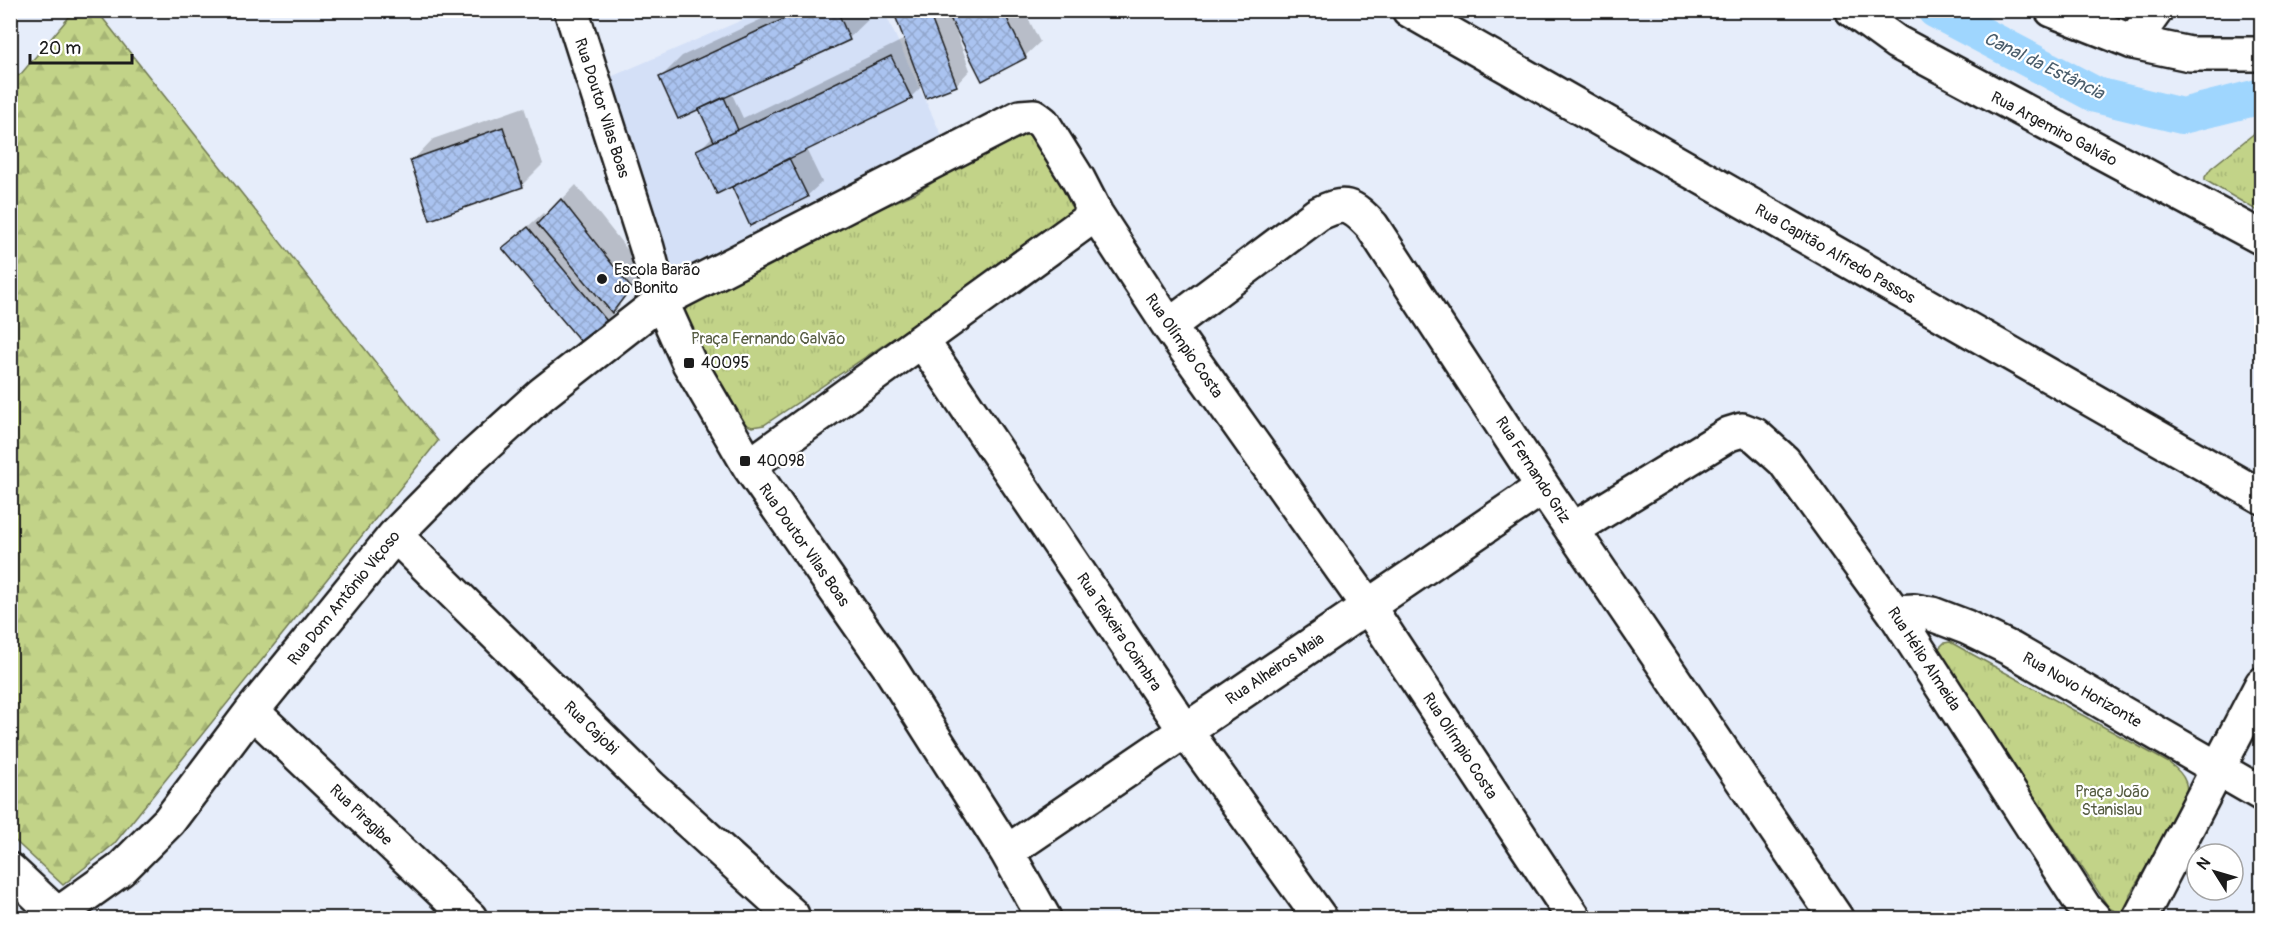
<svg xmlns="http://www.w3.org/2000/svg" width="2272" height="929" font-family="Pangolin,sans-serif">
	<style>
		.built { fill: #d4e0f7 }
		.forest { fill: url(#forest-firs); stroke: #6f7852; stroke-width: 1.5 }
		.park { fill: url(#park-tufts); stroke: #6f7852; stroke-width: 1.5 }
		.shadow { fill: #0003 }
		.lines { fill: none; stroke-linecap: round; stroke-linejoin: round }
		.canal { stroke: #9fd6fe; stroke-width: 36 }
		.building { fill: url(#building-cross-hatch); stroke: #1c1c1c; stroke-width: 1.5 }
		.street-casing { stroke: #1c1c1c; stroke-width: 38 }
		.street { stroke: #fff; stroke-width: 33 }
		.poi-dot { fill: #1c1c1c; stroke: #fff; stroke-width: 2 }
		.labels { text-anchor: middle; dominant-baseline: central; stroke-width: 4.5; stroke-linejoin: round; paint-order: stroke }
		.street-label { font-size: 16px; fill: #1c1c1c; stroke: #fff }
		.poi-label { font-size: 16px; fill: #1c1c1c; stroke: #fff; text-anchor: start }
		.park-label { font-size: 16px; fill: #565c42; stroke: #fff }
		.water-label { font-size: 18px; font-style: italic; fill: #4a5d6b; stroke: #fff }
	</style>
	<defs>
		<pattern id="forest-firs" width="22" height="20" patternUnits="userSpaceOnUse" patternTransform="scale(1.5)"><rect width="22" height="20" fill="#c2d388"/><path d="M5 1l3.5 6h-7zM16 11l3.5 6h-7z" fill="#a6b575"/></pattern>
		<pattern id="park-tufts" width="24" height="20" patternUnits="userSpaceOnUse" patternTransform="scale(1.5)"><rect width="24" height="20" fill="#c2d388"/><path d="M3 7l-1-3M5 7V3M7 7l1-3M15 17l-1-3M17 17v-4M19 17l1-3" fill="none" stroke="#a6b575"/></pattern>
		<pattern id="building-cross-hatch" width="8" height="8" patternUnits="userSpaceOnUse" patternTransform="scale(1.5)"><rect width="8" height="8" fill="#aac3f0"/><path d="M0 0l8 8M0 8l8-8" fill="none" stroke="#92a7cd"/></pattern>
	</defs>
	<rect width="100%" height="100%" fill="#e6edfa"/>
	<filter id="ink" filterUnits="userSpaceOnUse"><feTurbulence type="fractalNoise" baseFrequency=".0167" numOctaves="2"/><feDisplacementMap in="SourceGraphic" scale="12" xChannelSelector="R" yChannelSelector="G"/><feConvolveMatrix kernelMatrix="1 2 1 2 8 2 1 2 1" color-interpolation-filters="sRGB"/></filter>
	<g filter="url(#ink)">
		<path class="built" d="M763,11H884L946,145L675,275L606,79Z"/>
		<path class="forest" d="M75,10L97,11L438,441L114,844L63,885L11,837L10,80L21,74Z"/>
		<path class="park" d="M1027,122L1079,214L764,425L752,427L738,421L682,314L690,302L860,217L916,193Z
			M2261,128V213L2205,180V177L2211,168Z
			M1950,642L2169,763C2186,775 2191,787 2183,805L2130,894C2127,910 2126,918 2109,908L1937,650L1944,643Z"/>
		<path class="shadow" d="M781,10H868L871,17L849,38L731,92L743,118L905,39L894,10H1024L1040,42L1025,56L982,79L958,31L956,32L970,70L956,85H923L911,97L806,149L822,182L807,196L733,187L738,182L698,151L713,136L701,109L661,77L682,56Z
			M524,107L543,164L522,185L412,161L433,139Z
			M576,185L645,272L619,304L620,306L606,320L504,248L543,213L546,216Z"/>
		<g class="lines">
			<path class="canal" d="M1935,10L2096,95L2182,116L2262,96"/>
		</g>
		<path class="building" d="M803,10H837L850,40L678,119L659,77Z
			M893,10H928L957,86L926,98Z
			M946,10H1003L1026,58L982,81Z
			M891,56L912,99L717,194L696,150Z
			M724,97L738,130L714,141L699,109Z
			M503,127L523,187L430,220L410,160Z
			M789,158L808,197L750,226L732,187Z
			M561,199L631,288L612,313L537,224Z
			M528,227L607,321L581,342L502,248Z"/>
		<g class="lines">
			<g class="street-casing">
				<path id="street" d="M571,10L647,248L661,301L689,363L749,466L888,665L1007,852L1044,918
					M1409,10L2262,497
					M1852,10L1896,42L2262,238
					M2052,10L2133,42L2190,54H2262
					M2133,42L2156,10
					M1169,326L1318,214C1345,201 1351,204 1372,226L1543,487L1836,918
					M923,342L1185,730L1320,918
					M749,466L1096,214
					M1572,530L1729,434L1742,430L1755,435L1784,461L1894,612L2084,907L2094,918
					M395,535L651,787L792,915
					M1894,612L1914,611L1932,614L1966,627L2011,649L2262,794
					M252,711L470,918
					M1007,852L1543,487
					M10,870L59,916
					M53,918L120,870L169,821L252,711L395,535L468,461L542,394L661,301L1020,117L1034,116L1043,123L1078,179L1096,214L1169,326L1368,606L1574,918
					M2140,918L2262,684"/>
			</g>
			<use href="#street" class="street"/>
		</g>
	</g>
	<g class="poi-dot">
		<circle cx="602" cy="279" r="6"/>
		<rect x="683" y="357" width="12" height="12" rx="3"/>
		<rect x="739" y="455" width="12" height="12" rx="3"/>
	</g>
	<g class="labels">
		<g class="street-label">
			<text transform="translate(602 108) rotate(72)">Rua Doutor Vilas Boas</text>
			<text transform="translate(2054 129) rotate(28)">Rua Argemiro Galvão</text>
			<text transform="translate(1835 254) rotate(30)">Rua Capitão Alfredo Passos</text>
			<text transform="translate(1184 346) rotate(55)">Rua Olímpio Costa</text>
			<text transform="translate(1533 470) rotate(57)">Rua Fernando Griz</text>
			<text transform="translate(804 545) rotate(55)">Rua Doutor Vilas Boas</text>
			<text transform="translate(344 598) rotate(-51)">Rua Dom Antônio Viçoso</text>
			<text transform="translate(1119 632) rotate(56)">Rua Teixeira Coimbra</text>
			<text transform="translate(1924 659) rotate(57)">Rua Hélio Almeida</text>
			<text transform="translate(1275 669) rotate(-34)">Rua Alheiros Maia</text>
			<text transform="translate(2082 690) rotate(30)">Rua Novo Horizonte</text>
			<text transform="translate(591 728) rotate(44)">Rua Cajobi</text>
			<text transform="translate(1460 746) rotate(57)">Rua Olímpio Costa</text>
			<text transform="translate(361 815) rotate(44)">Rua Piragibe</text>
		</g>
		<g class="poi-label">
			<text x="614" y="270">Escola Barão<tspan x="614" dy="18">do Bonito</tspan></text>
			<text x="701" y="363">40095</text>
			<text x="757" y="461">40098</text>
		</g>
		<g class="park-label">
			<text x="768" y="339">Praça Fernando Galvão</text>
			<text x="2112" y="792">Praça João<tspan x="2112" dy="18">Stanislau</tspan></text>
		</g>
		<g class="water-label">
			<text transform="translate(2044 66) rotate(26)">Canal da Estância</text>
		</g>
	</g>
	<rect width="2272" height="929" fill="none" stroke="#fff" stroke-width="36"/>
	<rect x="18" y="18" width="2236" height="893" fill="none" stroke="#1c1c1c" stroke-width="2" filter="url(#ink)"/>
	<g transform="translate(2215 872) rotate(307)"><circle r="28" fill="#ffffff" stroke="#a4a4a4" stroke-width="1.5"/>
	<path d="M0-4.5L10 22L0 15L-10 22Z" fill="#1c1c1c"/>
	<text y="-9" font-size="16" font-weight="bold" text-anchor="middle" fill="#1c1c1c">N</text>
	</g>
	<path d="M30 54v9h102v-9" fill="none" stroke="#1c1c1c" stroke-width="3"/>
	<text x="39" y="54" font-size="18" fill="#1c1c1c" stroke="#ffffff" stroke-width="4.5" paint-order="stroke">20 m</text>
</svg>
